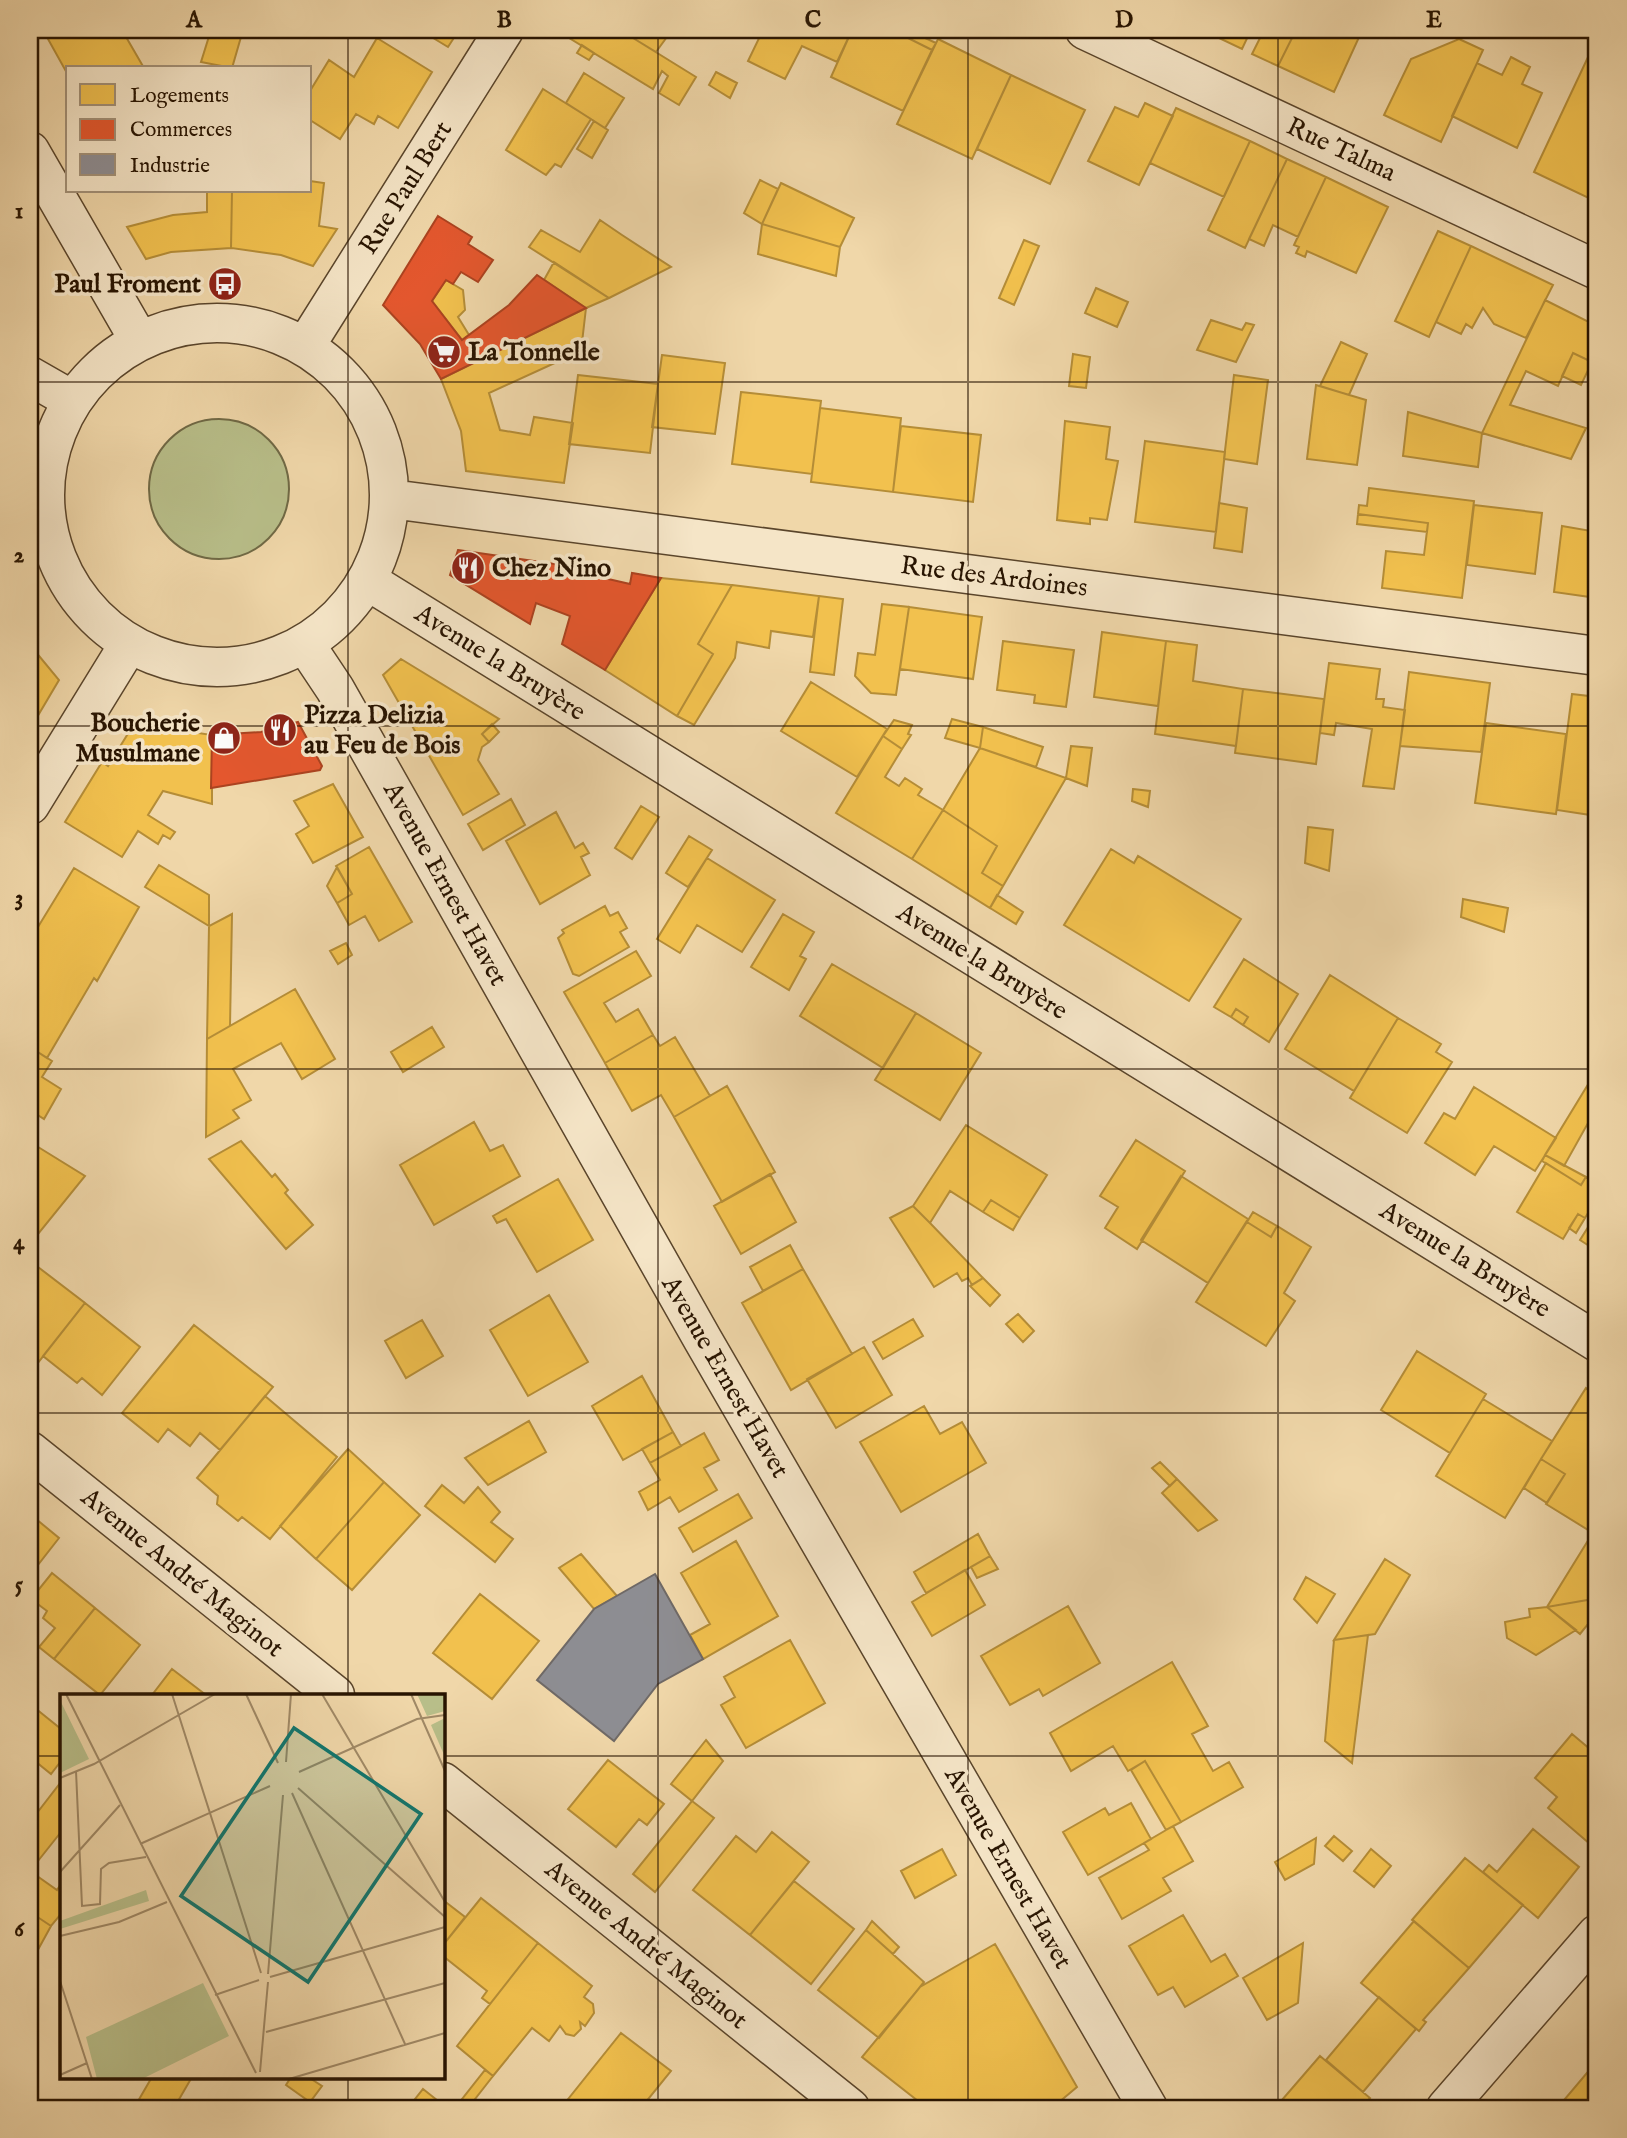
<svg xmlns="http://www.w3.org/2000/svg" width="1627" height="2138" font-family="'IM FELL English',serif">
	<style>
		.green { fill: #b8be89; stroke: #706945; stroke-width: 2 }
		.homes { fill: #f2c14e; stroke: #b58d37; stroke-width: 2 }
		.shops { fill: #e4572e; stroke: #ac4320; stroke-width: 2 }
		.industry { fill: #8d8d92; stroke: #6f6966; stroke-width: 2 }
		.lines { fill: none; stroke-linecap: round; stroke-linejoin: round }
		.minor-casing { stroke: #5a452b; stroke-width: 41 }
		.minor { stroke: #f5e5c7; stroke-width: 38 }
		.grid { fill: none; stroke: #281401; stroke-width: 2; stroke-opacity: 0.55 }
		.labels { text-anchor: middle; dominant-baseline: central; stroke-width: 7; stroke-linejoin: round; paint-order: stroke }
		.street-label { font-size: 26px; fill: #281401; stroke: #f5e5c7 }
		.poi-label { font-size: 26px; font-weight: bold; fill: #281401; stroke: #f5e5c7; text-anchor: start }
		.inset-road { fill: none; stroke: #a08966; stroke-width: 2 }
		.view { fill: #0f766e; fill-opacity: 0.15; stroke: #0f766e; stroke-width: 3.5 }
		.inset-edge { fill: none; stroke: #281401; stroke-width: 3.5 }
		.neatline { fill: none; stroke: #281401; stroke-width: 2.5 }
		.grid-label { font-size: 23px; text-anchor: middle; font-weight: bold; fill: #281401 }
	</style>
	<rect width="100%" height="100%" fill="#f0d7a9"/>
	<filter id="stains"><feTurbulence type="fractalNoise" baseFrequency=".00286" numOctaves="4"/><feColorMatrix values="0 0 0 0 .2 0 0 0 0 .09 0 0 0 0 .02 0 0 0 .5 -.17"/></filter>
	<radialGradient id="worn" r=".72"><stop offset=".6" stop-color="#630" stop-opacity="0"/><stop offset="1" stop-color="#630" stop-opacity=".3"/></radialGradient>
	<path class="green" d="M149 489a70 70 0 1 1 140 0a70 70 0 1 1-140 0Z"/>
	<path class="homes" d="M43,30H122L144,68H68V75Z
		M211,30H243L232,68L201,62Z
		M420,30H459L448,47Z
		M556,30H620L696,77L679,105L659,93L668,76L662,71L653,89Z
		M620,30H672L656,52Z
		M763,30H852L837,62L802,46L785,79L748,61Z
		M852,30H892L932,50L903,111L831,77Z
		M892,30H908L936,43L932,50Z
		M1223,30H1251L1242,49L1219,38Z
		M1264,30H1296L1278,66L1252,54Z
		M1296,30H1347L1360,35L1334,92L1278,66Z
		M377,38L432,72L398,128L378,116L374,124L356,114L340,139L310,120V91L329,60L354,77Z
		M1597,38V110L1593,119L1597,121V202L1534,172Z
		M938,39L1011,75L972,159L897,124Z
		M1459,39L1483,50L1441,142L1384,115L1411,59Z
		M582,45L594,53L589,60L577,53Z
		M1511,57L1530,67L1522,84L1542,93L1517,148L1452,116L1477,63L1502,75Z
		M716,72L737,83L730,98L709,85Z
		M584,73L624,98L605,128L566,103Z
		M1011,75L1085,110L1050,184L977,149Z
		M543,89L591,119L561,167L555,164L546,175L506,150Z
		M1145,103L1173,116L1139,185L1088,161L1115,107L1138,117Z
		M1176,108L1250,141L1224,197L1150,163Z
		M594,121L608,130L592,158L577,149Z
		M1250,141L1287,159L1245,248L1208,230Z
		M1287,159L1326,177L1298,237L1273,225L1264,246L1249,239Z
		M1326,177L1388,207L1356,273L1307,251L1305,257L1296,253L1299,247L1294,245Z
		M760,180L778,189L762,224L744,213Z
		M310,181L324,183L319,226L337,229L313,266L281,255L231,248L232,191H310Z
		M781,183L854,218L840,247L762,224Z
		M207,191H232L231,248L171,252L146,259L127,227L173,215L207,212Z
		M600,220L622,235L671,267L609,298L529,247L541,230L580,252Z
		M762,224L840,247L836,276L758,254Z
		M1438,231L1471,246L1429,337L1395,321Z
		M1024,240L1039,246L1014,305L999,298Z
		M1471,246L1553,285L1526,338L1494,324L1483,308L1472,328L1466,324L1461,334L1436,322Z
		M554,262L609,298L586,308L544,280Z
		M446,280L463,290L465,310L458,317L469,335L462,340L432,301Z
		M1096,288L1128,302L1117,327L1085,313Z
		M1545,300L1597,326V352L1592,362L1573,353L1558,386L1526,371L1510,405L1586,428L1571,459L1482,433Z
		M586,308L581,351L489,393L500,430L530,435L534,417L573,423L564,483L466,471L461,431L441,379Z
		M1211,320L1242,330L1246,323L1254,325L1236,362L1197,350Z
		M1341,342L1367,354L1349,395L1320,386Z
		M1573,353L1592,362L1581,385L1562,376Z
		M1073,354L1090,357L1086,388L1069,386Z
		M662,355L725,363L715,434L652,427Z
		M578,375L658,384L650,453L569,444Z
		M1234,375L1268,380L1257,464L1224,459Z
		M1316,385L1366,400L1357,465L1307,459Z
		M741,392L821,401L812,474L732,464Z
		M820,408L901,418L893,492L811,482Z
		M1408,412L1482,433L1478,467L1403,456Z
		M1065,421L1110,427L1106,459L1118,461L1107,520L1090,518V524L1057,520Z
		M901,426L981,435L973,502L893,492Z
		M1145,441L1225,452L1216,532L1135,522Z
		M1369,488L1474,501L1462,598L1382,588L1386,551L1424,555L1428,523L1358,514L1359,505L1367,506Z
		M1219,503L1247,508L1242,552L1214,548Z
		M1474,505L1542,513L1535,574L1467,565Z
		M1358,514L1428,523L1427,532L1357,524Z
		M1562,526L1597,532V598L1554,592Z
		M661,578L732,585L698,644L713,654L677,716L605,670Z
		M732,585L819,596L813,637L771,631L769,648L737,642L735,658L694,725L677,716L713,654L698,644Z
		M819,596L843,599L834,675L810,672Z
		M882,604L909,607L896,695L871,693L855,676L858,653L875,655Z
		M909,607L982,617L973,679L900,669Z
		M1102,632L1166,641L1158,706L1094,697Z
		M1003,641L1074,650L1066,707L1034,703L1035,695L997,690Z
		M1166,641L1197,645L1193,681L1243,689L1236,746L1155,734Z
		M30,645L59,680L30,729Z
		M401,659L499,719L482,734L489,742L482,747L478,760L499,794L463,815L383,675Z
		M1329,663L1380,669L1376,699H1384L1383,707L1405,710L1394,789L1363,786L1372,729L1336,723L1334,735L1320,733Z
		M1409,672L1490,683L1481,752L1400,746Z
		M811,682L887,729L857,777L781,731Z
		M1243,689L1324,699L1316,764L1235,753Z
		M1572,694L1597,697V816L1557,810Z
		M137,719L165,728L212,735V804L163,791L148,815L175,832L170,839L163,835L158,844L138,831L122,857L65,822L102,762L108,766Z
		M952,719L983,727L980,748L945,738Z
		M894,720L912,725L908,734L911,735L902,749L883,736Z
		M1486,723L1566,734L1556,814L1475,803Z
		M492,724L499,732L489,742L482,734Z
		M983,727L1043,747L1036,767L980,748Z
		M883,736L902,749L885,777L899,786L905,778L922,789L918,795L943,810L912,859L836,813Z
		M1071,746L1092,748L1087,786L1066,778Z
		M980,748L1066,778L1003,886L982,873L997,846L943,810Z
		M333,784L363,837L313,863L296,834L309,826L294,801Z
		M1133,789L1150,791L1148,807L1132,801Z
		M511,799L525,825L483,850L468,824Z
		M641,806L659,817L632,859L615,848Z
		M943,810L997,846L982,873L1003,886L990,908L912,859Z
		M556,812L575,848L583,843L589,853L581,857L590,875L540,904L506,841Z
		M1308,827L1333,830L1329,871L1305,863Z
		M689,836L712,850L688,887L666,873Z
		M369,847L412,922L379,941L365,916L349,925L337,903L352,894L336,866Z
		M1111,849L1134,863L1138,856L1241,919L1189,1001L1064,925Z
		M707,858L775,900L742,952L697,925L680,953L657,939Z
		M159,865L209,895V926L145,887Z
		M337,867L352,894L337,903L327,886Z
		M74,868L139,907L97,981L94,978L47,1058L30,1047V940Z
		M997,895L1023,912L1016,924L990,908Z
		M1463,899L1508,908L1504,932L1461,917Z
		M605,906L610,916L618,912L627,928L620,932L629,947L579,976L573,974L558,938L564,933L562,930Z
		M232,914L230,1026L207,1039L209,926Z
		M783,914L814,932L800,956L806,959L789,990L751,967Z
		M346,943L352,955L338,964L330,951Z
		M636,951L651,976L604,1003L616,1022L638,1009L653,1035L605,1063L564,992Z
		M1244,959L1298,994L1269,1042L1243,1025L1248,1017L1236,1009L1231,1017L1214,1007Z
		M832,964L916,1013L883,1068L800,1016Z
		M1330,975L1398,1018L1354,1091L1285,1049Z
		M295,989L335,1059L302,1079L281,1043L233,1069L251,1100L233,1110L239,1118L206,1137L207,1039Z
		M1236,1009L1248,1017L1243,1025L1231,1017Z
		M916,1013L981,1053L940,1120L875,1080Z
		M1398,1018L1441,1044L1436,1052L1452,1062L1407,1133L1350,1098Z
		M432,1027L444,1047L403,1072L391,1052Z
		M653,1035L660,1046L675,1037L710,1096L674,1117L661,1095L632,1111L605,1063Z
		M30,1047L52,1061L42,1077L61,1089L44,1119L30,1110Z
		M1595,1073L1597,1107L1564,1166L1545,1155Z
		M727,1086L775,1172L722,1202L674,1117Z
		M1474,1087L1556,1138L1535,1171L1494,1146L1475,1175L1425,1143L1444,1113L1455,1119Z
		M474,1122L490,1151L503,1145L520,1176L434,1225L400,1165Z
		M966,1125L1047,1175L1020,1218L991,1200L983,1212L950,1191L930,1223L913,1206Z
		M1136,1140L1185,1171L1137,1249L1105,1228L1118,1207L1100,1196Z
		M241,1141L272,1177L275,1174L288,1190L285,1193L313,1225L286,1249L209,1159Z
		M30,1142L85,1176L30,1244Z
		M1545,1155L1586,1177L1581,1185L1542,1161Z
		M1546,1163L1581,1185L1586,1177L1597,1184V1198L1585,1218L1578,1214L1563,1239L1517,1212Z
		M770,1174L796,1222L741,1254L714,1206Z
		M1181,1176L1248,1219L1208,1283L1141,1240Z
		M558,1179L593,1240L537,1272L506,1219L497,1223L493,1216Z
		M991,1200L1020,1218L1013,1230L983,1212Z
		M913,1206L930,1223L983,1278L972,1285L968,1278L962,1281L957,1273L934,1287L890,1218Z
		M1253,1212L1277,1226L1271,1237L1247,1222Z
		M1597,1213V1251L1580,1240Z
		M1578,1214L1585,1218L1576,1233L1569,1228Z
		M1247,1222L1271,1237L1277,1226L1311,1247L1284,1293L1295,1301L1266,1346L1196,1302Z
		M790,1245L803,1269L763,1291L750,1267Z
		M38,1267L85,1303L37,1364L30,1358V1277Z
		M803,1269L852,1354L791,1390L742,1303Z
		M983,1278L1000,1295L990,1306L970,1286Z
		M549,1295L588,1362L528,1396L490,1330Z
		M85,1303L140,1347L102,1395L82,1378L77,1383L43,1356Z
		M1018,1314L1034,1331L1023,1342L1006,1324Z
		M913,1319L923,1336L883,1359L873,1342Z
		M422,1320L443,1356L406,1378L385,1341Z
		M194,1325L273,1387L220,1450L200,1433L190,1446L168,1429L158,1442L122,1413Z
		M864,1347L892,1395L836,1428L807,1379Z
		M1417,1351L1486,1394L1450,1453L1381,1410Z
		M642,1376L673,1432L623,1460L592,1406Z
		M1586,1388L1597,1395V1524L1593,1533L1546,1504L1565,1474L1541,1459Z
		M265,1396L337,1457L270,1539L242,1517L238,1521L217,1504L218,1496L197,1478Z
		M1483,1399L1552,1441L1505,1518L1436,1476Z
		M924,1406L940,1434L962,1422L986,1463L901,1512L860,1442Z
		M529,1421L546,1452L488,1485L465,1458Z
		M673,1432L681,1446L650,1463L642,1449Z
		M704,1433L719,1460L704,1468L717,1490L679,1512L670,1497L648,1510L639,1492L660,1480L650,1463Z
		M348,1449L384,1482L316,1559L280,1526Z
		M1541,1459L1565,1474L1547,1503L1524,1488Z
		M1160,1462L1177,1479L1170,1486L1152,1468Z
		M1177,1479L1217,1520L1198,1531L1162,1493Z
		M384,1482L420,1515L352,1590L316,1559Z
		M442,1485L464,1503L478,1487L500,1512L491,1522L513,1539L495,1562L425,1506Z
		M738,1494L752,1518L693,1552L679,1528Z
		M30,1514L59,1538L30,1575Z
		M1597,1526V1592L1593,1599L1547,1607Z
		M978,1534L990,1556L926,1593L914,1572Z
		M736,1541L778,1616L703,1659L690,1635L710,1624L681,1573Z
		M581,1554L617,1596L594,1609L559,1568Z
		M990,1556L998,1569L977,1578L971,1567Z
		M1385,1559L1410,1575L1375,1634L1334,1640Z
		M965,1570L985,1605L932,1636L912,1602Z
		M52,1573L95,1608L54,1659L39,1647L55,1628L43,1618L47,1611L31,1599Z
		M1306,1577L1335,1594L1317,1623L1294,1599Z
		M480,1594L539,1641L492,1699L433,1653Z
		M1593,1599L1597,1603V1613L1580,1634L1547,1607Z
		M1068,1606L1100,1663L1043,1696L1039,1689L1010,1705L981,1656Z
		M1547,1607L1576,1630L1536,1655L1507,1638L1505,1622L1530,1617L1529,1609Z
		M95,1608L140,1645L100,1695L54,1659Z
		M1368,1635L1352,1763L1325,1741L1334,1640Z
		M790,1640L825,1703L746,1748L721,1705L735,1697L724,1677Z
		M1172,1662L1208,1726L1192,1734L1213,1771L1229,1762L1243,1787L1181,1822L1145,1761L1128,1771L1113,1746L1071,1771L1050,1733Z
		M172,1669L206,1695H152Z
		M30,1704L61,1729V1761L51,1774L30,1757Z
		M1572,1734L1597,1755V1804L1592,1811L1597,1815V1850L1548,1808L1557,1797L1535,1778Z
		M706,1740L723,1761L692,1801L671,1784Z
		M608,1760L664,1804L647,1825L639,1819L616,1847L568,1809Z
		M1145,1761L1181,1822L1166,1830L1131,1770Z
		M61,1782V1832L30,1871V1822Z
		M692,1801L714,1818L655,1892L633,1874Z
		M1131,1803L1151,1839L1088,1875L1063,1832L1105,1808L1109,1815Z
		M1173,1826L1193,1861L1163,1878L1171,1891L1122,1919L1099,1878L1149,1850L1144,1843Z
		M1533,1829L1579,1867L1538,1918L1483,1872L1489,1865L1497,1872Z
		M772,1832L809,1862L750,1935L693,1890L736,1836L756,1852Z
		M1334,1836L1352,1851L1343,1861L1325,1846Z
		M1316,1838L1314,1864L1285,1880L1275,1862Z
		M942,1849L956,1875L915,1898L901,1871Z
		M1371,1849L1391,1866L1374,1887L1354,1871Z
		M1465,1858L1523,1905L1469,1968L1412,1920Z
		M30,1871L57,1890L61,1884V1914L51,1926L30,1912Z
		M794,1881L854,1929L811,1984L750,1935Z
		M481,1898L538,1943L490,2004L482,1998L487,1991L443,1956V1945Z
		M443,1900L465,1917L443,1945Z
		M30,1912L51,1926L34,1957L30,1954Z
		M1183,1915L1211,1962L1225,1954L1238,1976L1185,2007L1173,1987L1158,1995L1129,1946Z
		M872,1921L899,1947L893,1954L866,1930Z
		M1414,1921L1469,1968L1423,2020L1426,2022L1419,2031L1361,1983Z
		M866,1930L924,1982L879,2038L818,1990Z
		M538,1943L592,1986L584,1997L593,2004L594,2013L585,2026L580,2022L581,2029L574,2036L566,2034L560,2026L549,2041L532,2028L493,2076L457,2046Z
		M1303,1943L1298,2003L1267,2020L1243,1978Z
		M995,1944L1077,2087L1052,2108H927L862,2057L920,1987Z
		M1379,1997L1416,2029L1363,2092L1326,2060Z
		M621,2033L671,2071L641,2108H561Z
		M1320,2056L1370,2098L1361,2108H1275Z
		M1597,2061V2108H1562L1559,2106Z
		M485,2070L493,2076L468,2108H455Z
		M152,2077H192L174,2108H134Z
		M291,2077H308L322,2086L310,2102L286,2085Z
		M423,2089L447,2108H408Z"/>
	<path class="shops" d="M438,216L472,237L468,244L493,260L478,282L461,272L453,284L446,280L432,301L462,340L509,305L537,275L586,308L441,379L420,344L383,305Z
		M458,550L583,568L582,573L630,584L632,573L661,578L605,670L562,644L570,616L536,603L530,624L450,575Z
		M298,722L322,766L320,770L211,788L212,735L261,732Z"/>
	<path class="industry" d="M655,1574L703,1659L658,1684L614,1741L537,1680L594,1609Z"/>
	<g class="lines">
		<g class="minor-casing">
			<path id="minor" d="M1085,30L1597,270
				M30,151L139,340
				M45 495a172 172 0 1 1 344 0a172 172 0 1 1-344 0Z
				M306,345L504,30
				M30,376L72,400
				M391,499L1597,656
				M368,581L1597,1342
				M305,644L335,689L703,1340L1148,2108
				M30,805L129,644
				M30,1451L335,1695
				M443,1782L850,2108
				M1446,2108L1597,1934"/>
		</g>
		<use href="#minor" class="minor"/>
	</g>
	<path class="grid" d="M348,30V1695M658,30V2108M968,30V2108M1278,30V2108M30,382H1597M30,726H1597M30,1069H1597M30,1413H1597M30,1756H61M443,1756H1597M348,2077V2108"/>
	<defs>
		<g id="bus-disc" transform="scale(1.75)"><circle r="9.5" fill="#8f2418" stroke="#f5e5c7"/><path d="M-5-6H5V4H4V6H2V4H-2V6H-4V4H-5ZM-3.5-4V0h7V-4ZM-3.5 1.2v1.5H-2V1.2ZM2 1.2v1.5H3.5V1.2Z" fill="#fff"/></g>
		<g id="supermarket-disc" transform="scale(1.75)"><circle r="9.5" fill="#8f2418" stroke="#f5e5c7"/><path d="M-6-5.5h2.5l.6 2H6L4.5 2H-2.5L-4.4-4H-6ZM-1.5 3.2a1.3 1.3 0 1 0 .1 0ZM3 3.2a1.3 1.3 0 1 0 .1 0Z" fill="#fff"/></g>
		<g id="restaurant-disc" transform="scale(1.75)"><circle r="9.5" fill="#8f2418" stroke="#f5e5c7"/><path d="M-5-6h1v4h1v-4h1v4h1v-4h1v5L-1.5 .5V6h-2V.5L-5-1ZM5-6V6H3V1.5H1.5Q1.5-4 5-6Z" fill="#fff"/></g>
		<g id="shop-disc" transform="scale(1.75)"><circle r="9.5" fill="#8f2418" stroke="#f5e5c7"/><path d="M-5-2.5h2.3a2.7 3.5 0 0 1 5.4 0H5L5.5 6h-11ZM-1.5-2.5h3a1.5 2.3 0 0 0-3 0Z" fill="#fff"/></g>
	</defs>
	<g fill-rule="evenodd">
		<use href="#bus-disc" x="225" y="284"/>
		<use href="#supermarket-disc" x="444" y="352"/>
		<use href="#restaurant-disc" x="468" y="568"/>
		<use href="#restaurant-disc" x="280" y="730"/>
		<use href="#shop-disc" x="224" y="738"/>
	</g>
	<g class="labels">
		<g class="street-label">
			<text transform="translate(1341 150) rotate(25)">Rue Talma</text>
			<text transform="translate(406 188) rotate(-58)">Rue Paul Bert</text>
			<text transform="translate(994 577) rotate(7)">Rue des Ardoines</text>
			<text transform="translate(500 663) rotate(32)">Avenue la Bruyère</text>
			<text transform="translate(445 884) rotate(61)">Avenue Ernest Havet</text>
			<text transform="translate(982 962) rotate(32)">Avenue la Bruyère</text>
			<text transform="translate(1465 1260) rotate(32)">Avenue la Bruyère</text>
			<text transform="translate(725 1377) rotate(60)">Avenue Ernest Havet</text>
			<text transform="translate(182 1573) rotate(39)">Avenue André Maginot</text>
			<text transform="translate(1008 1868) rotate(60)">Avenue Ernest Havet</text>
			<text transform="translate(646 1945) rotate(39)">Avenue André Maginot</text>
		</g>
		<g class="poi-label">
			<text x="201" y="284" text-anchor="end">Paul Froment</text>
			<text x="468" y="352">La Tonnelle</text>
			<text x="492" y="568">Chez Nino</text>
			<text x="304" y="715">Pizza Delizia<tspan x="304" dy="30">au Feu de Bois</tspan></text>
			<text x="200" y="723" text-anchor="end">Boucherie<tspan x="200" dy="30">Musulmane</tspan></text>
		</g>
	</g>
	<g transform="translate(60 1694)">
		<rect width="385" height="385" fill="#f0d7a9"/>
		<path d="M357,0H385V17L367,22ZM0,6L29,65L0,79ZM385,24V63L371,31ZM86,196L89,207L0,235V227ZM143,289L169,342L82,385H37L26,343Z" fill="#b8be89"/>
		<path class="inset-road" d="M6,0L196,379M112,0L201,279M186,0L218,69M262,0L385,208M351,0L385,77M226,68L231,0M16,77L22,212L40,210L41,175L49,169L86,163M239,78L357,25L385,21M0,84L34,70L155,0M238,94L385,223M232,99L345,350M80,150L210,92M0,178L60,111M0,242L59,228L107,208M208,280L223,101M210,283L385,233M0,287L32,385M155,301L199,286M206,338L385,289M200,378L208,288M0,381L27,369M229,385L385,339"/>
		<path class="view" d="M234,34L361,120L248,288L121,202Z"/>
		<rect width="385" height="385" class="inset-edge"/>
	</g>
	<rect width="1627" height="2138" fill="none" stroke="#f0d7a9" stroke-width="77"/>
	<rect x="66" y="66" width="245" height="126" fill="#f5e5c7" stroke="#a39178" stroke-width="2"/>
	<rect x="80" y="84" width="35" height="21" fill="#f2c14e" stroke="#a39178" stroke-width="2"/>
	<text x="130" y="102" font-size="21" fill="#281401">Logements</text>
	<rect x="80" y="119" width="35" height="21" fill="#e4572e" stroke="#a39178" stroke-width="2"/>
	<text x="130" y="136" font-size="21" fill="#281401">Commerces</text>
	<rect x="80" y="154" width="35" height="21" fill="#8d8d92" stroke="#a39178" stroke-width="2"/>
	<text x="130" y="172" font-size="21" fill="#281401">Industrie</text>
	<rect x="38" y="38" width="1550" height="2062" class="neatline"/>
	<g class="grid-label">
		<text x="194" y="27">A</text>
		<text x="504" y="27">B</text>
		<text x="813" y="27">C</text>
		<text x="1124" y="27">D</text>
		<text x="1434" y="27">E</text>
		<text x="19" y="218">1</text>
		<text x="19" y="562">2</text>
		<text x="19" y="905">3</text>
		<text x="19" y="1249">4</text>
		<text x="19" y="1592">5</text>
		<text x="19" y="1936">6</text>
	</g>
	<rect width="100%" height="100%" filter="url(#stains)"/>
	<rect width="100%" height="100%" fill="url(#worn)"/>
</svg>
